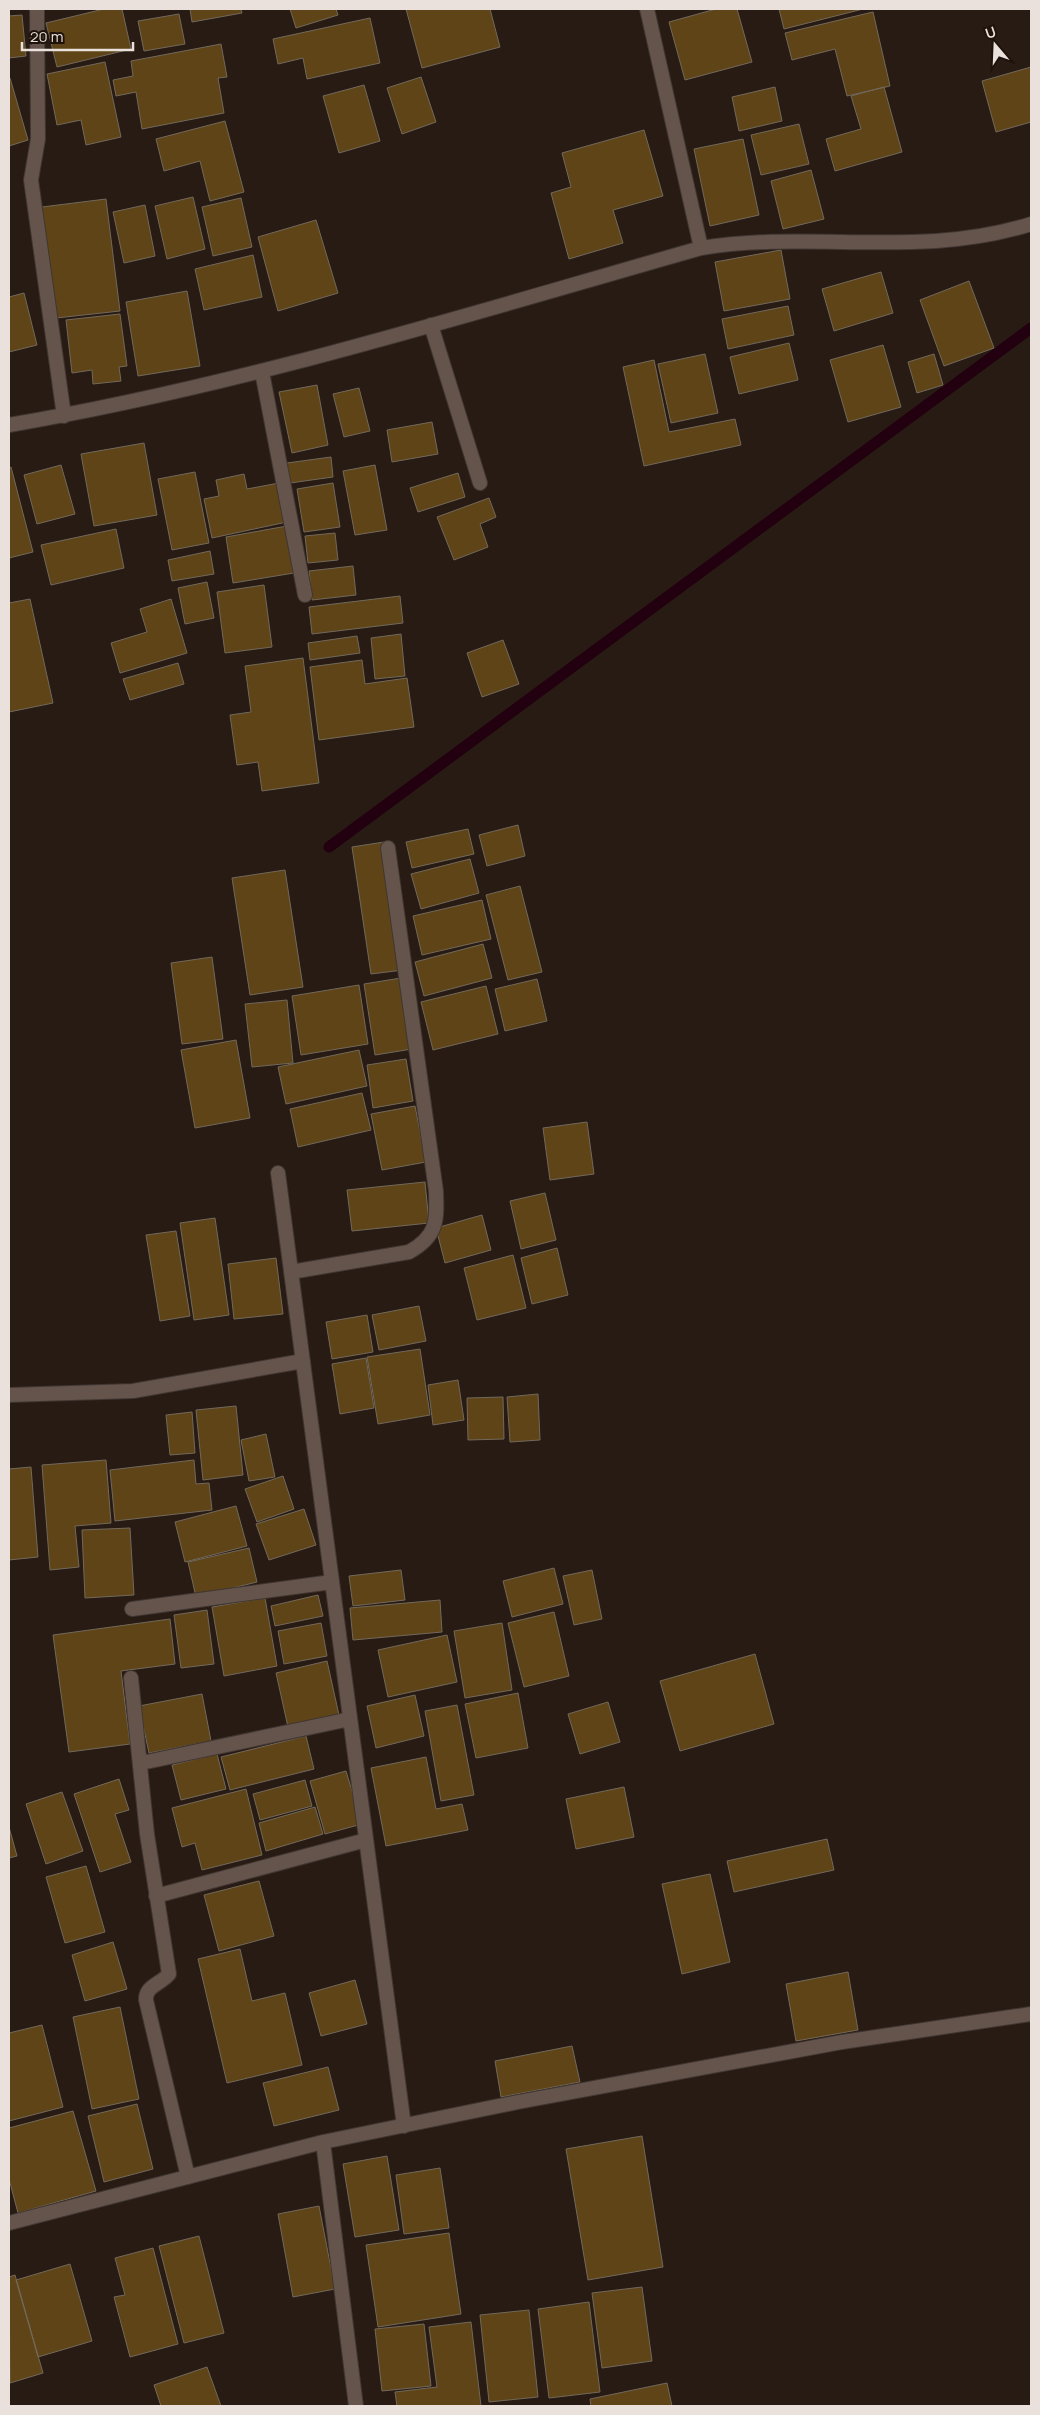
<svg xmlns="http://www.w3.org/2000/svg" width="1040" height="2415" font-family="Manrope,sans-serif">
	<style>
		.lines { fill: none; stroke-linecap: round; stroke-linejoin: round }
		.stream { stroke: #22000f; stroke-width: 11 }
		.building { fill: #5e4417; stroke: #72695b }
		.minor-casing { stroke: #403632; stroke-width: 16 }
		.minor { stroke: #64544c; stroke-width: 14 }
	</style>
	<rect width="100%" height="100%" fill="#281b14"/>
	<g class="lines">
		<path class="stream" d="M329,847L1031,328"/>
	</g>
	<path class="building" d="M104,9H122L131,49L57,67L46,23Z
		M190,9H241L242,13L192,22Z
		M290,9H336L338,15L296,28Z
		M406,9H490L500,47L422,68Z
		M716,9H737L752,62L685,80L669,22Z
		M779,9H863L784,29Z
		M873,12L890,86L847,96L835,49L792,60L785,33Z
		M179,14L185,44L144,51L138,21Z
		M22,15L26,56L9,58V16Z
		M370,18L380,63L307,79L303,58L278,64L273,39Z
		M221,44L227,77L218,78L224,113L142,129L136,92L116,96L113,80L133,76L131,61Z
		M105,62L121,137L86,145L81,120L57,125L47,74Z
		M1031,67V122L996,132L982,81Z
		M421,77L436,122L402,134L387,88Z
		M9,78H10L28,140L9,146Z
		M364,85L380,141L339,153L323,96Z
		M775,87L782,121L739,131L732,97Z
		M884,87L902,152L835,171L826,139L861,129L851,96Z
		M225,121L244,192L210,201L200,161L164,171L156,139Z
		M799,124L809,164L761,175L751,135Z
		M644,130L663,196L613,210L623,243L569,259L551,193L571,187L562,153Z
		M743,139L759,215L710,226L694,149Z
		M811,170L824,219L783,229L771,181Z
		M193,197L205,249L167,259L155,206Z
		M241,198L252,247L213,256L202,207Z
		M106,199L120,311L56,318L42,207Z
		M145,205L155,256L124,263L113,212Z
		M316,220L338,293L278,311L258,237Z
		M781,250L790,299L724,311L715,262Z
		M253,255L262,297L204,310L195,269Z
		M881,272L893,313L834,331L822,289Z
		M969,281L994,348L944,366L920,300Z
		M187,291L200,366L138,376L126,302Z
		M24,293L37,345L9,352V297Z
		M788,306L794,335L728,349L722,319Z
		M120,314L127,366L119,367L121,381L93,384L92,370L72,373L66,320Z
		M789,343L798,380L739,394L730,357Z
		M883,345L901,407L848,422L830,360Z
		M705,354L718,413L671,423L658,364Z
		M934,354L943,385L917,393L908,362Z
		M654,360L669,432L735,419L741,445L644,466L623,367Z
		M317,385L328,445L292,453L279,392Z
		M359,388L370,431L344,437L333,394Z
		M432,422L438,454L392,462L387,430Z
		M144,443L157,515L94,526L81,454Z
		M331,457L333,477L290,483L287,463Z
		M61,465L75,514L37,524L24,475Z
		M375,465L387,530L355,535L343,471Z
		M11,467L33,552L9,558V468Z
		M195,472L209,543L172,550L158,479Z
		M458,473L465,497L418,512L410,488Z
		M244,474L247,489L279,483L287,522L212,538L204,499L219,496L216,480Z
		M333,483L340,527L304,532L297,489Z
		M489,498L496,517L480,524L488,547L454,560L437,517Z
		M287,526L294,573L233,583L226,537Z
		M116,529L124,568L51,585L41,545Z
		M335,533L338,560L308,563L305,536Z
		M210,551L214,574L172,581L168,560Z
		M353,566L356,595L312,600L309,571Z
		M207,582L214,618L185,624L178,588Z
		M264,585L272,647L225,653L217,592Z
		M400,596L403,623L312,634L309,607Z
		M30,599L53,703L9,712V603Z
		M171,599L187,653L120,673L111,643L147,632L140,609Z
		M401,634L405,676L375,679L371,638Z
		M357,636L360,653L310,660L308,643Z
		M503,640L519,684L482,697L467,653Z
		M303,658L319,783L262,791L258,762L237,765L230,715L251,712L245,666Z
		M362,660L365,684L407,678L414,727L319,740L310,667Z
		M178,663L184,684L130,700L123,679Z
		M518,825L525,856L487,866L479,835Z
		M468,829L474,854L412,868L406,842Z
		M384,842L403,970L371,974L352,847Z
		M470,859L479,893L421,909L411,874Z
		M285,870L303,987L250,995L232,878Z
		M520,886L542,972L508,980L486,895Z
		M482,900L491,939L422,955L413,916Z
		M483,944L492,978L424,996L415,962Z
		M212,957L223,1039L182,1044L171,963Z
		M401,978L412,1049L375,1055L364,984Z
		M537,979L547,1021L505,1031L495,989Z
		M359,985L368,1044L301,1055L292,996Z
		M486,986L498,1034L433,1050L421,1002Z
		M287,1000L293,1063L252,1067L245,1004Z
		M236,1040L250,1118L195,1128L181,1050Z
		M359,1050L367,1086L286,1104L278,1067Z
		M406,1059L413,1101L373,1108L367,1065Z
		M362,1093L371,1130L298,1147L290,1109Z
		M415,1106L426,1162L382,1170L371,1114Z
		M587,1122L594,1174L550,1180L543,1128Z
		M425,1182L429,1223L352,1231L347,1190Z
		M545,1193L556,1240L521,1249L510,1201Z
		M482,1215L491,1250L445,1263L436,1228Z
		M215,1218L229,1315L194,1320L180,1223Z
		M176,1231L190,1316L160,1321L146,1235Z
		M557,1248L568,1295L532,1304L521,1258Z
		M513,1255L526,1308L477,1320L464,1268Z
		M276,1258L283,1314L234,1319L228,1264Z
		M419,1306L426,1341L379,1350L372,1315Z
		M367,1315L373,1352L332,1359L326,1322Z
		M420,1349L430,1415L378,1424L367,1357Z
		M366,1358L374,1408L340,1414L332,1364Z
		M458,1380L464,1420L433,1425L428,1385Z
		M538,1394L540,1440L510,1442L507,1397Z
		M503,1397L504,1439L468,1440L467,1398Z
		M236,1406L243,1475L203,1480L196,1410Z
		M192,1412L195,1453L170,1455L166,1415Z
		M266,1434L275,1477L249,1481L241,1440Z
		M106,1460L111,1523L75,1526L79,1567L50,1570L42,1465Z
		M194,1460L196,1484L209,1483L212,1510L115,1521L110,1470Z
		M31,1467L38,1557L9,1560V1469Z
		M283,1476L294,1509L257,1522L245,1489Z
		M236,1506L247,1546L185,1562L175,1522Z
		M304,1509L316,1545L269,1560L256,1524Z
		M130,1528L134,1595L85,1598L82,1530Z
		M249,1548L257,1582L196,1597L188,1562Z
		M554,1568L563,1604L512,1617L503,1581Z
		M401,1570L405,1600L353,1606L349,1576Z
		M592,1570L602,1619L574,1625L563,1576Z
		M318,1595L323,1616L275,1626L271,1606Z
		M265,1598L277,1666L224,1676L212,1607Z
		M440,1600L442,1632L353,1640L350,1608Z
		M207,1610L214,1664L181,1668L174,1615Z
		M554,1612L569,1676L524,1687L508,1623Z
		M170,1619L175,1664L121,1671L130,1744L69,1752L53,1635Z
		M321,1623L327,1656L284,1664L278,1631Z
		M502,1623L512,1690L465,1698L454,1631Z
		M447,1635L457,1682L388,1697L378,1650Z
		M755,1654L774,1724L680,1751L660,1681Z
		M327,1661L339,1715L288,1727L276,1673Z
		M518,1693L528,1748L476,1758L465,1704Z
		M202,1694L211,1741L149,1753L139,1706Z
		M415,1695L424,1736L376,1748L367,1706Z
		M608,1702L620,1742L580,1754L568,1714Z
		M457,1705L474,1795L441,1801L425,1711Z
		M306,1736L314,1769L230,1790L221,1757Z
		M217,1754L226,1789L181,1800L172,1765Z
		M426,1757L436,1809L462,1804L468,1830L386,1846L371,1768Z
		M346,1771L362,1824L325,1834L310,1781Z
		M119,1779L129,1810L115,1814L131,1862L100,1872L74,1794Z
		M305,1780L312,1806L260,1820L253,1794Z
		M624,1787L634,1837L576,1849L566,1799Z
		M246,1789L262,1855L202,1870L195,1843L182,1847L172,1808Z
		M62,1792L83,1851L46,1864L26,1804Z
		M315,1807L323,1834L266,1851L259,1823Z
		M9,1827L17,1856L9,1858Z
		M827,1839L834,1870L734,1892L727,1861Z
		M86,1866L105,1932L65,1943L46,1877Z
		M710,1874L730,1962L682,1974L662,1884Z
		M259,1881L274,1936L219,1951L204,1895Z
		M113,1942L127,1989L85,2001L72,1955Z
		M240,1949L252,2001L285,1993L302,2065L227,2083L198,1959Z
		M848,1972L858,2030L796,2041L786,1984Z
		M355,1980L367,2024L321,2036L309,1993Z
		M120,2007L139,2099L92,2109L73,2017Z
		M42,2025L63,2107L9,2121V2033Z
		M572,2046L580,2082L501,2097L495,2061Z
		M328,2067L339,2110L274,2126L263,2083Z
		M137,2104L153,2169L104,2182L88,2116Z
		M73,2111L96,2191L18,2213L9,2179V2128Z
		M642,2136L663,2267L588,2280L566,2149Z
		M387,2156L399,2230L355,2237L343,2164Z
		M440,2168L449,2228L404,2234L396,2175Z
		M319,2206L335,2289L293,2297L278,2214Z
		M449,2233L461,2314L378,2327L366,2245Z
		M199,2236L224,2333L184,2343L159,2246Z
		M153,2248L178,2344L130,2357L114,2297L125,2295L115,2258Z
		M70,2264L92,2341L38,2357L16,2280Z
		M15,2275L43,2373L10,2383L9,2277Z
		M642,2287L652,2361L602,2368L592,2293Z
		M589,2302L600,2392L549,2398L538,2309Z
		M529,2310L538,2397L489,2402L480,2315Z
		M471,2322L481,2406H397L395,2392L437,2387L429,2327Z
		M424,2324L431,2386L382,2391L375,2329Z
		M207,2367L221,2406H161L154,2385Z
		M667,2383L672,2406H591L590,2399Z"/>
	<g class="lines">
		<g class="minor-casing">
			<path id="minor" d="M37,9L38,139L31,180L64,416
				M647,9L701,248
				M431,325L480,483
				M262,372L305,595
				M9,425C244,385 472,313 701,248C812,230 921,259 1031,224
				M278,1173L404,2126
				M291,1272L409,1252C438,1236 437,1220 436,1191L388,848
				M9,1395L133,1391L303,1361
				M132,1609L332,1582
				M131,1678L147,1834L169,1974C161,1984 145,1986 146,2000L188,2177
				M141,1763L350,1719
				M156,1896L366,1840
				M323,2142L356,2406
				M9,2223L323,2142L518,2102L842,2042L1031,2014"/>
		</g>
		<use href="#minor" class="minor"/>
	</g>
	<rect width="1040" height="2415" fill="none" stroke="#eae1dc" stroke-width="20"/>
	<g transform="translate(995 45) rotate(341)" stroke="#1e120b" stroke-width="4" paint-order="stroke">
	<path d="M0-4L9 19L0 12L-9 19Z" fill="#eae1dc"/>
	<text y="-8" font-size="14" font-weight="bold" text-anchor="middle" fill="#eae1dc">U</text>
	</g>
	<path d="M22 42v8h111v-8" fill="none" stroke="#eae1dc" stroke-width="2.5"/>
	<text x="30" y="42" font-size="15" fill="#eae1dc" stroke="#1e120b" stroke-width="4" paint-order="stroke">20 m</text>
</svg>
